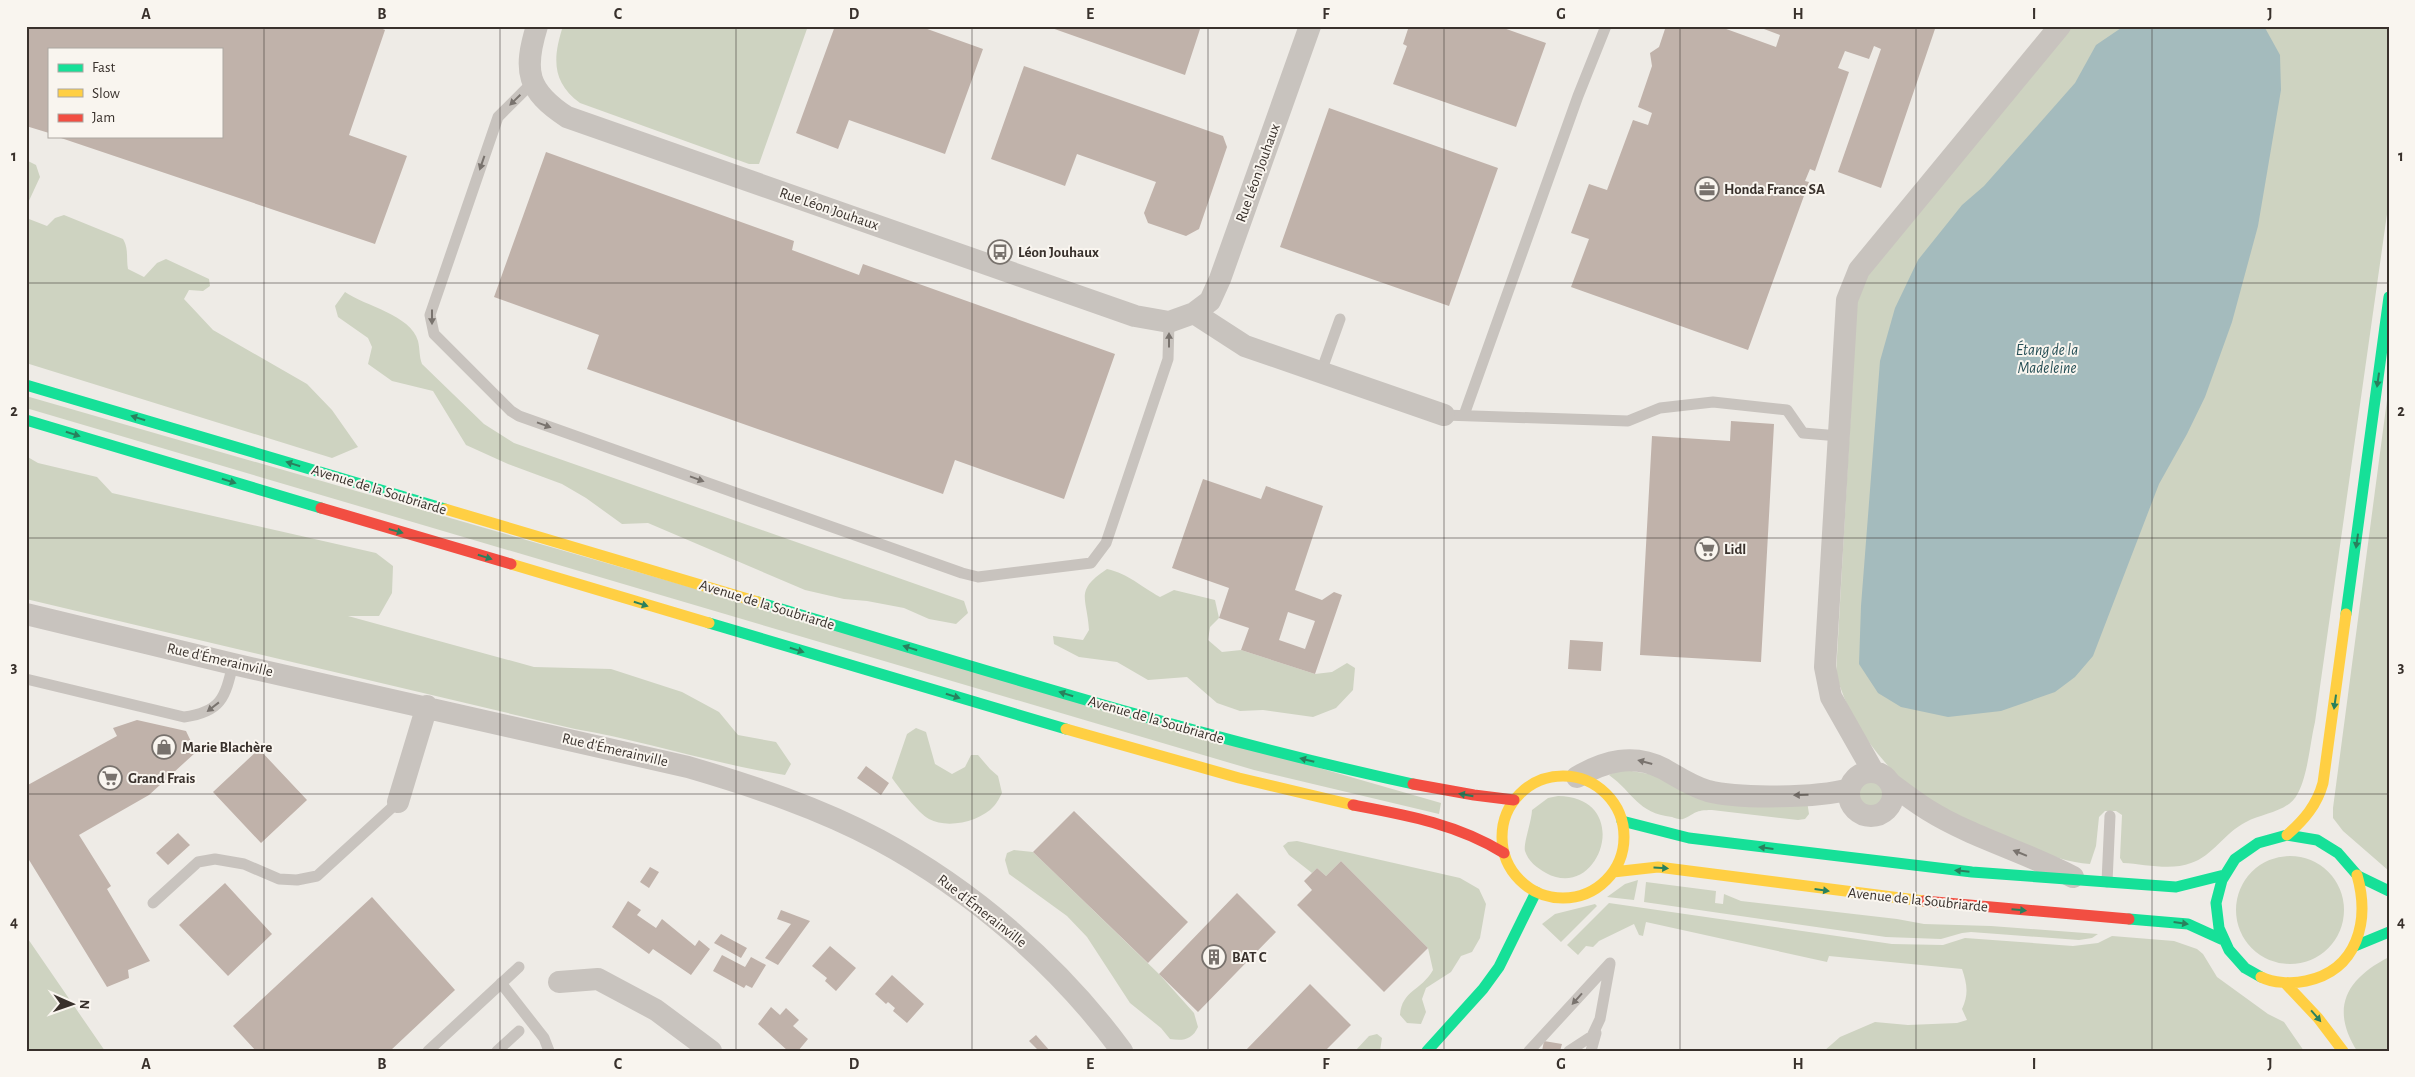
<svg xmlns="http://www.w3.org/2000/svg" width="2415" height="1077" font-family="'Alegreya Sans',sans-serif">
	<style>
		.green { fill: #ced3c1 }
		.water { fill: #a4bbbd }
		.building { fill: #c0b2aa; fill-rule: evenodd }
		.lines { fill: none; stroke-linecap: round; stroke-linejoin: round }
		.lane { stroke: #c8c3be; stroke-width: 11 }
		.street { stroke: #c8c3be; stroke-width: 22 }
		.fast { stroke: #16e098; stroke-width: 11 }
		.slow { stroke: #ffcf43; stroke-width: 11 }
		.jam { stroke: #f24e42; stroke-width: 11 }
		.oneway { fill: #79736e }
		.oneway2 { fill: #29805d }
		.grid { fill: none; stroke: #39312c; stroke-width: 1; stroke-opacity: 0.55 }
		.labels { text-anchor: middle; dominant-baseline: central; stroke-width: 4; stroke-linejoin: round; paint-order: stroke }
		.street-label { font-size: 15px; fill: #39312c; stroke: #f9f5ef }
		.poi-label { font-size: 15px; font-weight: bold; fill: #39312c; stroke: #f9f5ef; text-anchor: start }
		.water-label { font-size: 16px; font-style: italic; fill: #264f56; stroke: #f9f5ef }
		.neatline { fill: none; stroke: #39312c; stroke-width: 2 }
		.grid-label { font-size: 16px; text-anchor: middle; font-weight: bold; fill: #39312c }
	</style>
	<rect width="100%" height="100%" fill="#eeebe6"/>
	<path class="green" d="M563,26H808L759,164H749L580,103C551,82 553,57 563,26Z
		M2071,26H2389V200L2315,722C2310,743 2308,774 2298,793C2289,812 2263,813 2246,822C2224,833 2213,856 2191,863C2171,871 2144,864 2123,863L2120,858L2122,815L2116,811H2105L2099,817L2096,846L2090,864C2062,862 2037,850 2011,839C1989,830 1964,823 1944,811C1893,781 1852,731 1836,674L1857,301L1864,280Z
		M26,160L36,165L40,177L27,205L29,219L47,226L55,218L64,215L123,239C129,249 126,258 128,269L144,277L157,263L166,259L209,279L210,286L203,291L189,290L184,299L213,330L307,384L332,410L358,447L332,458L26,363Z
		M345,292C365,306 411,315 418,341C420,349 419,356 422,364L484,424L514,443L964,601L968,613L956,624L929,619L904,608L867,601L844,599L805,590L648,523L622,524L586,498L562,484L508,464L466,445L433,391L392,381L368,364L372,347L368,338L338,317L335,306Z
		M2389,385V871L2343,831L2333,818V808Z
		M26,396L1441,803L1439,814L1254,770L26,408Z
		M26,456L38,463L97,477L112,493L376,553L393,566L392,593L379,616H348L534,667L611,669L682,692L719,712L738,735L776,742L791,764L785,775C714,764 646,741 575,729L26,599Z
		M1107,569C1129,574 1140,586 1160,597L1174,590L1215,600L1219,618L1210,627L1208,640L1222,652L1241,650L1315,674L1332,672L1347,663L1355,668L1353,690L1336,708L1313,717L1263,710L1240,711L1217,703L1187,677L1148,680L1117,662L1079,657L1054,644L1053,636L1083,640L1089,630C1087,597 1074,591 1107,569Z
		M916,728L926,732L935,764L952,774L965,767L971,755H978L990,769L998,776L1002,793C1000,797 997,803 994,806C980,822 947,829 929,819C917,812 900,789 892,778L907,734Z
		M1620,769L1807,801L1809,814L1805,819L1798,820L1712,810C1694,810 1697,813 1683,819C1681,820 1674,818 1672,817C1637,813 1634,793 1609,775Z
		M1857 794a15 15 0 1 1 30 0a15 15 0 1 1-30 0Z
		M1558,796C1635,797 1600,903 1546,873C1537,868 1528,861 1525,851C1523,844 1532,820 1532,810L1548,798Z
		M1297,841L1460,878L1479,889L1486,904L1480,938L1472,952L1461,956L1451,972L1426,988L1422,999L1426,1012L1421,1024L1407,1023L1400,1015C1402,990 1421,991 1433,970L1428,948L1341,861L1326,876L1317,868L1312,873L1289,855L1283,846L1288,842Z
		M1014,850L1033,852L1159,974L1194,1013L1198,1027C1192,1040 1183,1041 1170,1039L1161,1028L1130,1003L1087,937L1067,916L1009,874L1005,860L1007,853Z
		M2236 910a54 54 0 1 1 108 0a54 54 0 1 1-108 0Z
		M1638,880L1634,900L1607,897L1625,884Z
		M1646,882L1716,891L1715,903L1723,904L1724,894L1741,901L1897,919L1924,924L1991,926L2098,934L2092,938L2079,940L1971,932L1962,933L1941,939L1886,937L1644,902Z
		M1609,903L1892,944L1943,945L1965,938L2073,946L2098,943L2112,936L2174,941L2197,949L2203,954L2217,977L2268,1014L2284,1022L2304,1051H1824L1840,1037L1875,1022L1908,1025L1957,1023L1967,1020L1962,1009C1969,994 1967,984 1962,969L1829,956L1827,962L1646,922L1643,936L1639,935L1634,924L1599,941L1593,947L1586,946L1578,955L1567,945Z
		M1595,904L1597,906L1561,942L1542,924L1555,914Z
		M26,936L105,1051H26Z
		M2389,957V1051H2357C2330,1008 2346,979 2389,957Z
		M1377,1034L1382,1038L1380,1051H1355L1369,1036Z"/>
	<path class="water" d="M2124,26H2264L2280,55L2281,90L2258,226L2232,322L2205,397L2187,434L2159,484L2093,656L2075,677L2055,692L2001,711L1948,717L1901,707L1878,693L1859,664L1861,606L1880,361L1895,308L1918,260L1962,205L1984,186L2075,83L2096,45Z"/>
	<path class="building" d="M26,26H376L385,30L349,135L407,156L375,244L58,137L221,136V49H49V133L26,126Z
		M835,26H905L913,29L914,26H919L983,49L945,154L849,120L838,149L796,133Z
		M1046,26H1201L1185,75Z
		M1409,26H1498L1546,43L1516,127L1393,84L1407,46L1403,44Z
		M1666,26H1718L1776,47L1780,35L1756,26H1936L1881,188L1838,172L1881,49L1874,46L1869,59L1845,51L1838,68L1849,72L1815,171L1810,169L1805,181L1809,182L1748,350L1571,287L1589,239L1571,233L1589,184L1607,190L1633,120L1648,125L1652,113L1638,107L1652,66L1650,53L1659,47Z
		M1024,66L1223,136L1227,147L1199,229L1186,236L1148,223L1144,213L1156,182L1077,154L1065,186L991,159Z
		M1329,108L1498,168L1449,306L1280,247Z
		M546,152L794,241L792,250L859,275L863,264L1115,354L1064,499L955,460L943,494L587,369L599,335L494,297Z
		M1731,421L1774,424L1761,662L1640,655L1652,436L1730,441Z
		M1203,479L1261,499L1266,486L1323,506L1295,590L1322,600L1334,592L1342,595L1315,674L1241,650L1249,628L1219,618L1229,588L1172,568ZM1288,612L1315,621L1305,649L1279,640Z
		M1570,640L1603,642L1601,671L1568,669Z
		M137,720L186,731L196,752L149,795L79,835L111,886L107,889L150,961L128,970L129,978L107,987L26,855V786L117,736L113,728Z
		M259,749L307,800L261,843L213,792Z
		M866,766L889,783L881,795L857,778Z
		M1074,811L1188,922L1148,963L1033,852Z
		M178,833L190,845L168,865L156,853Z
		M1341,861L1428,948L1384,992L1297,905L1312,890L1304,881L1317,868L1326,876Z
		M650,867L659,872L649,888L640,882Z
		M225,883L272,934L228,976L179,925Z
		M1237,893L1276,932L1198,1012L1159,974Z
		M372,897L455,990L390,1051H256L233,1026Z
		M628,901L641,910L637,915L656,928L662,919L695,946L699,940L710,949L691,975L653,949L649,954L612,927Z
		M781,910L810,921L778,965L765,958L791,924L777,919Z
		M721,934L747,948L741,958L714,943Z
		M830,946L856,968L836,991L825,981L827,978L812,966Z
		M722,955L745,967L751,957L766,965L752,988L746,985L744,988L713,971Z
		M892,975L924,1004L907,1023L893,1011L895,1008L888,1002L886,1004L875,994Z
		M1310,984L1351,1025L1325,1051H1245Z
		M771,1007L780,1015L786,1008L799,1020L793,1026L808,1039L798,1051H788L758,1024Z
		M1036,1035L1050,1051H1039L1029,1041Z
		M1544,1041L1562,1044L1560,1051H1542Z"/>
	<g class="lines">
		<path class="lane" d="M532,83L498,117L430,315L434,334L511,411L519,416L962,573L978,577L1091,563L1106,543L1168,359L1169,322
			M1321,372L1340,319
			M1444,415L1628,421L1660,408L1713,402L1787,410L1803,433L1839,436
			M1464,415L1578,96L1606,26
			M26,679L184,717C221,712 225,698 233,664
			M2107,882L2110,816
			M153,903L198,862L215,859L244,864L279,879L297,880L317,876L398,802
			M501,983L544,1038L549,1051
			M428,1051L519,967
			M497,1051L519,1031
			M1529,1051L1610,963
			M1569,1051L1592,1036L1600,1019L1610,964
			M1591,1051L1596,1033"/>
		<path class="street" d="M537,26C523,71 527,91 567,117L1135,316L1169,322L1194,313L1210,301L1220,279L1310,26
			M1194,313L1245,346L1444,415
			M26,614L233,664L688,767C753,786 819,808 879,840C972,890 1059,965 1122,1051
			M1873,771L1831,697L1825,667L1847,300L1859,270L2060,26
			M1849 794a22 22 0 1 1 44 0a22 22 0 1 1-44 0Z
			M1577,777C1605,761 1633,753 1664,769C1678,777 1691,786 1708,791C1738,799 1819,798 1849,789
			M1890,783C1902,792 1915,802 1928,810C1973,838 2026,852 2073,877
			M398,802L427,706
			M559,982L598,979L656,1010L711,1051"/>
		<path class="fast" d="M26,385L445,509
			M26,420L321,508
			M758,602C975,667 1192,736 1413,784
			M2346,614L2389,297
			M709,623L1066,729
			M1622,821L1689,838L1972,872L2176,887L2224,875
			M2129,919L2188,924L2221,939
			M2355,946L2389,932
			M2261,977L2245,968L2229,950L2219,928L2216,903L2222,880L2235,859L2258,843L2287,835L2317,840L2338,853L2358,876L2389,891
			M1427,1051L1483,989L1499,967L1536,892"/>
		<path class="slow" d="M445,509L758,602
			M511,564L709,623
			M1066,729L1239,778L1353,805
			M1502 837a61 61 0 1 1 122 0a61 61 0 1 1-122 0Z
			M2287,835C2304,820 2317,805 2323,783L2346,614
			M1613,872L1658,867L1924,901
			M2261,977C2273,983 2292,984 2306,981C2358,970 2370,921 2357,875
			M2286,984L2318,1018L2343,1051"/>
		<path class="jam" d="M321,508L511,564
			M1413,784L1474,795L1514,800
			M1353,805C1406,815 1457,824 1504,853
			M1924,901L2129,919"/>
	</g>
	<defs><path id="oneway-solid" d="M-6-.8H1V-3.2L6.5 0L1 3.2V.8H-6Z" transform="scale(1.25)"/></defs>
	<g class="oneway">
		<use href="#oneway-solid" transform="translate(515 100) rotate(136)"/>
		<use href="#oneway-solid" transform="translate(482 163) rotate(109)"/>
		<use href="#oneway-solid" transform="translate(432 317) rotate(90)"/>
		<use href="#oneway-solid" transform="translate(1169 340) rotate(-90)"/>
		<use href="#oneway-solid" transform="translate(544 425) rotate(20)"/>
		<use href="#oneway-solid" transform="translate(697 479) rotate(20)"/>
		<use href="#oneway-solid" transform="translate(213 707) rotate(142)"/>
		<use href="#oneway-solid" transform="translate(1645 762) rotate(-165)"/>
		<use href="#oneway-solid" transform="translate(1801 795) rotate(179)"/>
		<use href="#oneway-solid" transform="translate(2020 853) rotate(-158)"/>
		<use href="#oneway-solid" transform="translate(1577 999) rotate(132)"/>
	</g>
	<g class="oneway2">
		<use href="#oneway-solid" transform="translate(2378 380) rotate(98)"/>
		<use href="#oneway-solid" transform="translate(138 418) rotate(-163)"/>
		<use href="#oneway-solid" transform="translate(73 434) rotate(17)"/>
		<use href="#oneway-solid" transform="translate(293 464) rotate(-163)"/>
		<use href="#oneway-solid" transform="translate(229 481) rotate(17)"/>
		<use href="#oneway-solid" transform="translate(396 531) rotate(16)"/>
		<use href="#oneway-solid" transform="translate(2357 541) rotate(98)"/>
		<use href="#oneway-solid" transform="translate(485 557) rotate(17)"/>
		<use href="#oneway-solid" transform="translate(641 604) rotate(17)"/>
		<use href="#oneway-solid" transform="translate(910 648) rotate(-163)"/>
		<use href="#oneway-solid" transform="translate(797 650) rotate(17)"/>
		<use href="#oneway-solid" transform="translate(1066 694) rotate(-163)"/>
		<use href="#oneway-solid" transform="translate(953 696) rotate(17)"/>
		<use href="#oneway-solid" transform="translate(2335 702) rotate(98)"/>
		<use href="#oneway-solid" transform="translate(1307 760) rotate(-166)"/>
		<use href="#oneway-solid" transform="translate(1466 795) rotate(-170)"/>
		<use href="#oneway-solid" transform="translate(1766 848) rotate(-173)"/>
		<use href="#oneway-solid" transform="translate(1661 868) rotate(3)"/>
		<use href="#oneway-solid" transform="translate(1962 871) rotate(-174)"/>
		<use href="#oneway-solid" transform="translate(1822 890) rotate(8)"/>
		<use href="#oneway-solid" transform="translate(2019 910) rotate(5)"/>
		<use href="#oneway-solid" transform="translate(2181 923) rotate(8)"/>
		<use href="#oneway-solid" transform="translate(2316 1016) rotate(49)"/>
	</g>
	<path class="grid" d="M264,26V1051M500,26V1051M736,26V1051M972,26V1051M1208,26V1051M1444,26V1051M1680,26V1051M1916,26V1051M2152,26V1051M26,283H2389M26,538H2389M26,794H2389"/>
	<defs>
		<g id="office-ring" transform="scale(1.25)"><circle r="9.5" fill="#f9f5ef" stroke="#78726d" stroke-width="1.5"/><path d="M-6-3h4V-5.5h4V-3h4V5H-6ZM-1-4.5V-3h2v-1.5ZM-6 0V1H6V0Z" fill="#78726d"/></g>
		<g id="bus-ring" transform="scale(1.25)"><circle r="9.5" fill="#f9f5ef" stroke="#78726d" stroke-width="1.5"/><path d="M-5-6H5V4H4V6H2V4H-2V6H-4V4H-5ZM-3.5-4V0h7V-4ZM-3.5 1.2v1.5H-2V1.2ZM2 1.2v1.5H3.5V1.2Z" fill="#78726d"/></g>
		<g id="supermarket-ring" transform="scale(1.25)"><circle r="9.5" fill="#f9f5ef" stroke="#78726d" stroke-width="1.5"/><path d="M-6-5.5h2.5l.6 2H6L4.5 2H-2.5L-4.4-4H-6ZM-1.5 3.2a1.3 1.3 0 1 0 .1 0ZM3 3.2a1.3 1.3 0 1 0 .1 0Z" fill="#78726d"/></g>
		<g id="shop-ring" transform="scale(1.25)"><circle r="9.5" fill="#f9f5ef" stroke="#78726d" stroke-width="1.5"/><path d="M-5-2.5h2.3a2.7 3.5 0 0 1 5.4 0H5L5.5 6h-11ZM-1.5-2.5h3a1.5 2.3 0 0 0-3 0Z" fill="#78726d"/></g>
		<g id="building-ring" transform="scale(1.25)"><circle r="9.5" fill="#f9f5ef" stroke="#78726d" stroke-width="1.5"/><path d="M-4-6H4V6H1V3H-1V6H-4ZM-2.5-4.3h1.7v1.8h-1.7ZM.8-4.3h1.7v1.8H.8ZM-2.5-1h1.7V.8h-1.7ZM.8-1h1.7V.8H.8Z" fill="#78726d"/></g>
	</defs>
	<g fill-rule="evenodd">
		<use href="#office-ring" x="1707" y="189"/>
		<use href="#bus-ring" x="1000" y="252"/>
		<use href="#supermarket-ring" x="1707" y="549"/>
		<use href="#shop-ring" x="164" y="747"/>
		<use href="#supermarket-ring" x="110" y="778"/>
		<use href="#building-ring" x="1214" y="957"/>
	</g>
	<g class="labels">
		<g class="street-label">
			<text transform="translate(1258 173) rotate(-70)">Rue Léon Jouhaux</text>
			<text transform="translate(829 209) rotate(19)">Rue Léon Jouhaux</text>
			<text transform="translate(379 490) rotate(17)">Avenue de la Soubriarde</text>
			<text transform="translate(767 605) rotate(17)">Avenue de la Soubriarde</text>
			<text transform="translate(220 660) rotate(13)">Rue d'Émerainville</text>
			<text transform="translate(1156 720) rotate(16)">Avenue de la Soubriarde</text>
			<text transform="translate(615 750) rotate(13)">Rue d'Émerainville</text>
			<text transform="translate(1918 900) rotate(6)">Avenue de la Soubriarde</text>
			<text transform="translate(982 911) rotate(38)">Rue d'Émerainville</text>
		</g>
		<g class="poi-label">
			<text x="1724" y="189">Honda France SA</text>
			<text x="1018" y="252">Léon Jouhaux</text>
			<text x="1724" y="549">Lidl</text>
			<text x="182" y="747">Marie Blachère</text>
			<text x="128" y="778">Grand Frais</text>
			<text x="1232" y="957">BAT C</text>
		</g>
		<g class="water-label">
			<text x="2047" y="350">Étang de la<tspan x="2047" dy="18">Madeleine</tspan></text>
		</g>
	</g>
	<rect width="2415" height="1077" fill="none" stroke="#f9f5ef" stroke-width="55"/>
	<rect x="48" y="48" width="175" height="90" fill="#f9f5ef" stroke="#aca7a1"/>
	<rect x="58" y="64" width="25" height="8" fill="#16e098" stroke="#aca7a1"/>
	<text x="92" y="72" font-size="15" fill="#39312c">Fast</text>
	<rect x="58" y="89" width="25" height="8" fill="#ffcf43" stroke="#aca7a1"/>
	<text x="92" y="98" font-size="15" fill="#39312c">Slow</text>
	<rect x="58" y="114" width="25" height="8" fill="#f24e42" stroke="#aca7a1"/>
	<text x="92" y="122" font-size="15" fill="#39312c">Jam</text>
	<g transform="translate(72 1004) rotate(92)" stroke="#f9f5ef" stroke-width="4" paint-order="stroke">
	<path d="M0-4L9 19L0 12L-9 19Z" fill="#39312c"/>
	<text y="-8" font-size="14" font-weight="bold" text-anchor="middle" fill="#39312c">N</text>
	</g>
	<rect x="28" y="28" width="2360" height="1022" class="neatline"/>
	<g class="grid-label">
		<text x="146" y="19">A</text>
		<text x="382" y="19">B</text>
		<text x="618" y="19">C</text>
		<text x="854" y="19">D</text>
		<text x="1090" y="19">E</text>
		<text x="1326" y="19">F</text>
		<text x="1561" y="19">G</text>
		<text x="1798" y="19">H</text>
		<text x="2034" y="19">I</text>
		<text x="2270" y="19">J</text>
		<text x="14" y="161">1</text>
		<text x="2401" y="161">1</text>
		<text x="14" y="416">2</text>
		<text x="2401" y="416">2</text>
		<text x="14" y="672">3</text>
		<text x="2401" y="672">3</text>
		<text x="14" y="927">4</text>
		<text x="2401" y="927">4</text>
		<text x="146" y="1069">A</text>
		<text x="382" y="1069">B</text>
		<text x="618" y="1069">C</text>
		<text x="854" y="1069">D</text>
		<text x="1090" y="1069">E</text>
		<text x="1326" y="1069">F</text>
		<text x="1561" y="1069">G</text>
		<text x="1798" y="1069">H</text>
		<text x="2034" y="1069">I</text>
		<text x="2270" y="1069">J</text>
	</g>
</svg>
